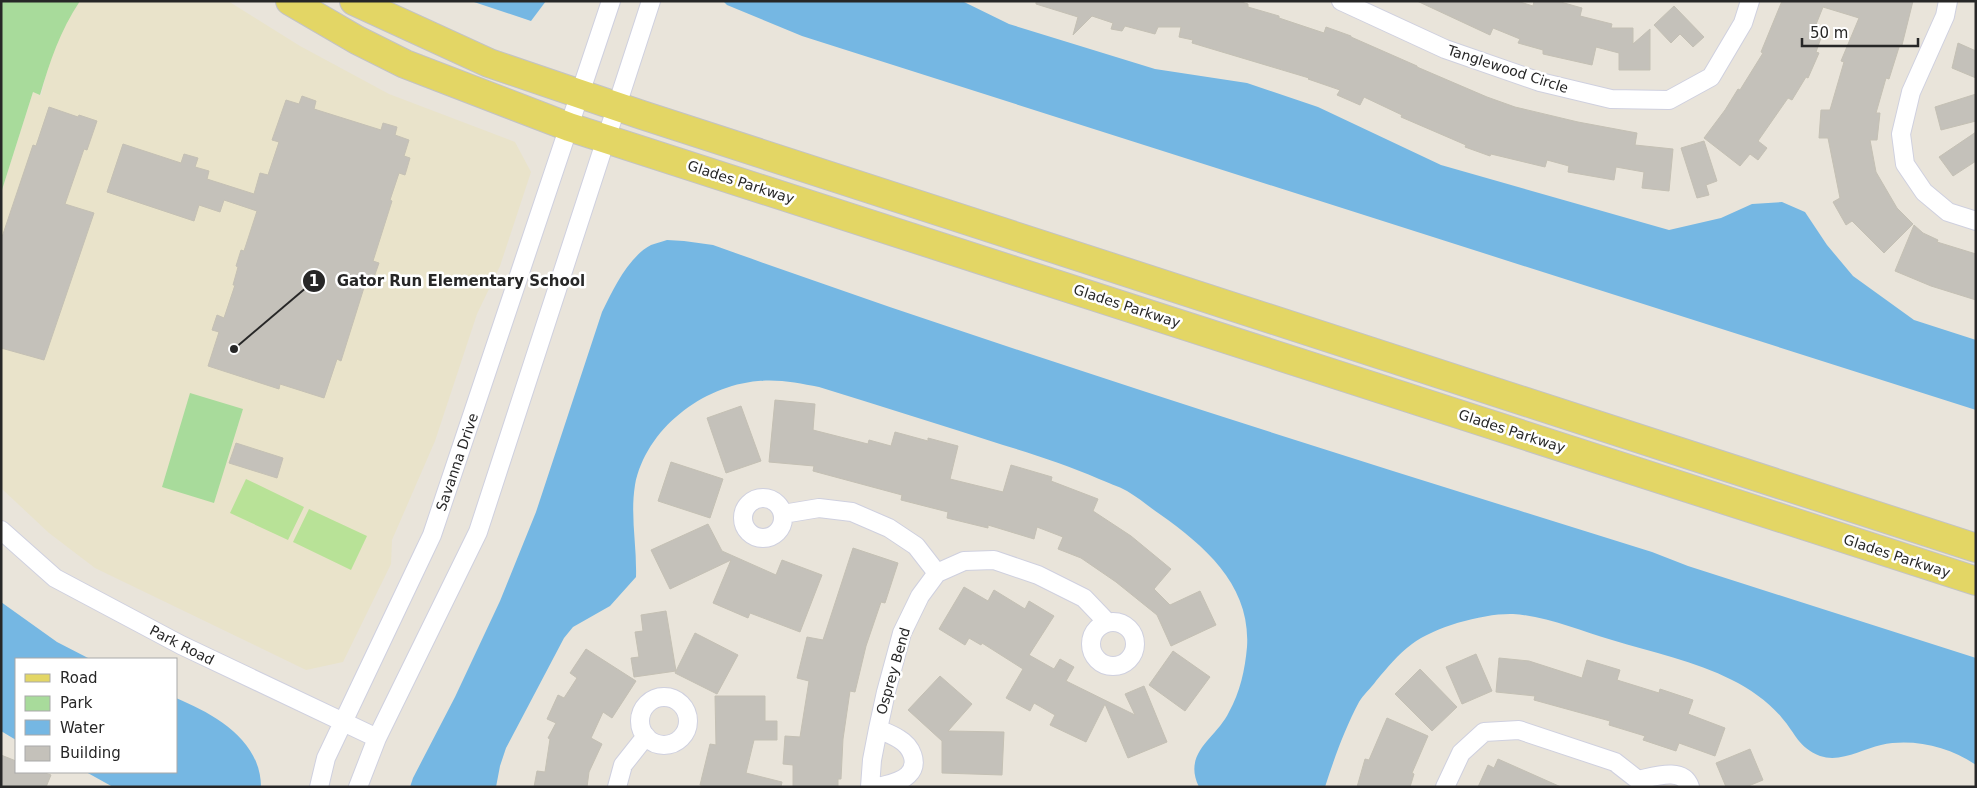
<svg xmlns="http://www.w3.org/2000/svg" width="1977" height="788" font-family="'DejaVu Sans',sans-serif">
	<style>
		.education { fill: #e9e3ca }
		.green { fill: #a8db9b }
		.pitch { fill: #b8e297 }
		.water { fill: #75b7e3 }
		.building { fill: #c4c1ba; stroke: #c4c0b4 }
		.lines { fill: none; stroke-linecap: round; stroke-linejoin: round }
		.minor-casing { stroke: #cfd0df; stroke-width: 20 }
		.primary-casing { stroke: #c3c3c3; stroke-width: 30 }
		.minor { stroke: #fff; stroke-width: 18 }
		.primary { stroke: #e3d665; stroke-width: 28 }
		.labels { text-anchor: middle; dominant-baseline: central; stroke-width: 5; stroke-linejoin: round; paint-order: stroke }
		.street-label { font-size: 14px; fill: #272727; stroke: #fff }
		.leader { fill: none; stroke: #272727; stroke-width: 2 }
		.callout-dot { fill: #272727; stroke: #fff; stroke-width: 2 }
		.mark-label { font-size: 15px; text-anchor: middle; font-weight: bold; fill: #fff }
		.callout-label { font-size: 15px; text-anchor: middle; font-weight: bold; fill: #272727; stroke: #fff; stroke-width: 5; stroke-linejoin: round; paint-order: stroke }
	</style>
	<rect width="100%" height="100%" fill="#e9e4da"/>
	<path class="education" d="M80,1H228L300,46L389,94L515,142L531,172L500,266L477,314L435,441L392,540L391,564L343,662L306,670L95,568L49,533L1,488V193L33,92L41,95L50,58L66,22Z"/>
	<path class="green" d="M1,1H80C60,31 50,61 40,95L33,92L1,193Z
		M190,393L243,409L214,503L162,487Z"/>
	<path class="pitch" d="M246,479L304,507L288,540L230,513Z
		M309,509L367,536L351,570L293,542Z"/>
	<path class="water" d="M471,1H546L531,21Z
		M723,1H962L1009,24L1155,69L1247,83L1318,107L1441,165L1669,230L1721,218L1752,204L1782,202L1805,212L1827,245L1853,276L1914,320L1976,340V410L802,36L727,5Z
		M667,240L684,241L713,245C1023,356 1338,454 1652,552L1688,566L1976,658V765C1950,747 1913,738 1881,745C1862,749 1841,763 1820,756C1798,747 1796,734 1782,718C1769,702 1750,689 1732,680C1695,661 1652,652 1612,640C1580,631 1546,616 1513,614C1484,613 1434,627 1412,644C1398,654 1387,668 1376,681C1371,688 1363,695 1359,702C1345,728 1334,759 1325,787H1199C1182,752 1216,739 1229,712C1240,692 1245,670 1247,647C1251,586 1206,547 1161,515C1149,507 1139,498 1127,491C1118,486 1108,483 1099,479C1067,465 1036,455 1003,445C942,425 880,406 819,387C799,383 779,379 758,381C702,386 646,429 635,485C630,516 637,546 636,577L610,606L573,627L564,638L506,748L500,766L496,787H410L413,778L455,697L500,601L536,512L602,312C613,290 628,257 651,245C656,243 662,242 667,240Z
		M1,602L57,642L90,659H16V740L1,731Z
		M176,698C214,714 261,740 261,787H113L86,772H176Z"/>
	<path class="building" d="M1036,1H1238L1248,4V7L1279,16V18L1324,33L1326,27L1351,36V37L1417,66V67L1487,97L1515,107L1578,122L1637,133L1635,145L1673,149L1669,191L1642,188L1644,172L1616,167L1614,180L1568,172L1569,166L1547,160L1545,167L1491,154L1490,156L1465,147L1466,145L1401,117L1402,115L1364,97L1360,105L1337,95L1340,90L1308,79L1309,78L1192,43L1193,40L1179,37L1181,27H1158L1155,34L1125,26L1122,31L1111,29L1113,23L1092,16L1073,35L1078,17L1036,4Z
		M1417,1H1517L1533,6L1534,1H1557L1582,8L1580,16L1612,24L1611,28H1633V44L1650,29V70H1619V53L1596,47L1592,65L1543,54V50L1518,43L1520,39L1493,28L1490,35Z
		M1782,1H1913L1902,45L1900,44L1889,79L1886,78L1876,113H1880L1877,140H1870L1876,172L1897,208L1913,224L1884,253L1852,221L1846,225L1833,202L1840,198L1828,138H1819L1821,110H1830L1844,62L1841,61L1859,18L1823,7L1813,32L1822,35L1816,52L1819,53L1808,78L1806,77L1792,100L1788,98L1758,141L1767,148L1758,160L1750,154L1740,166L1704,138L1725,110L1738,89L1740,90L1763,53L1761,52Z
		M1674,6L1704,37L1693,47L1680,34L1671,43L1654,25Z
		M1958,43L1976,51V78L1952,68Z
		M1976,94V121L1941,130L1935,107Z
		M302,96L316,101L314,109L381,130L383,123L397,127L395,135L409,140L404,156L410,158L405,175L399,173L390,200L392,201L373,261L379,263L373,280L367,278L341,361L337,359L324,398L280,384L279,389L208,366L219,332L212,330L217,315L224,318L235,285H233L238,267L236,266L241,250L244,251L257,211L224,200L220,212L199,205L194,221L107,192L123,144L181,163L184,154L198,158L195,167L209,171L207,179L254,194L260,173L268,175L279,142L272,140L286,100L299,104Z
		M49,107L78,117L79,115L97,121L87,150L84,149L65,204L94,213L44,360L1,348V240L33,145L36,146Z
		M1976,132V161L1953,176L1939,157Z
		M1704,141L1717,181L1706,185L1709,195L1697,198L1681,148Z
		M1914,225L1923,233L1938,240L1937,242L1976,254V300L1931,286L1895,271Z
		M775,400L815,404L813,430L868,444L869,440L891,446L895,432L928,441V438L958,446L950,479L1003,492L1011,465L1052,477L1051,481L1098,499L1093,511L1131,536L1171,569L1154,589L1170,605L1200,591L1216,625L1171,646L1157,615L1116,582L1081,558L1058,549L1063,537L1037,527L1034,539L988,525V528L947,518L948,512L901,500L902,495L813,471L814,466L769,462Z
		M741,406L761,461L726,473L707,418Z
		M236,443L283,458L277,478L229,463Z
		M671,462L723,479L710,518L658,501Z
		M708,524L722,551L776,575L782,560L822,575L800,632L750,613L748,618L713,603L731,560L670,589L651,550Z
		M853,548L898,563L885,603L881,602L866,646L855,692L850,691L843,739L841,779H838V787H793V765L783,764L785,736L800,737L809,681L797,678L807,637L823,640Z
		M964,587L988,601L994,590L1025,609L1029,601L1054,616L1029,655L1054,669L1060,659L1074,667L1066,681L1135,715L1125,694L1144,686L1167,742L1128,758L1105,704L1086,742L1050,725L1055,715L1034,703L1030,711L1006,698L1023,669L982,643L981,645L969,638L965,645L939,629Z
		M666,611L676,671L695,633L738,655L717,694L675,673L676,671L634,677L631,658L639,657L635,632L643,631L641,615Z
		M586,649L636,681L612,718L603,712L591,738L602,744L589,772L587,787H534L537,771L545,772L550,739L548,738L556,723L547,719L558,695L564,698L577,678L570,673Z
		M1173,651L1210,677L1185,711L1149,685Z
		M1476,654L1492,691L1462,704L1446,667Z
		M1499,658L1529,661L1582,678L1587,660L1620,670L1617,680L1659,693L1660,689L1693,700L1688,714L1725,728L1715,756L1679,743L1676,751L1643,740L1645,736L1609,725L1610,721L1534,700L1535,696L1496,692Z
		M1420,669L1457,707L1432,731L1395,694Z
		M940,676L972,704L948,731L1004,732L1002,775L942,773V741L908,710Z
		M715,696H765V721H777V740H754L746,773L782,782L781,787H707L700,785L710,744L716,745Z
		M1387,718L1428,736L1412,773L1414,774L1410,787H1357L1365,759L1369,760Z
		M1750,749L1763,780L1746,787H1726L1716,763Z
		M1,755L16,761V772H42L51,775L46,787H1Z
		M1498,759L1561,787H1478L1488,765L1494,768Z"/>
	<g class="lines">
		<g class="minor-casing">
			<path id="minor" d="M1341,1L1445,49L1540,82L1611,99L1669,100L1711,77L1743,23L1750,1
				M1948,1L1945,16L1911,92L1901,134L1905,164L1924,192L1948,212L1976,221
				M743 518a20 20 0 1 1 40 0a20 20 0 1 1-40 0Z
				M783,514L819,508L852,512L889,528L916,546L937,573
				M1,530L55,578L181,645L377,738
				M1091 644a22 22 0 1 1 44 0a22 22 0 1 1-44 0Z
				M640 721a24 24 0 1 1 48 0a24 24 0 1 1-48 0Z
				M878,729C885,732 893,735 899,739C911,746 920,763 908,775C901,782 889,784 879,787
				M1638,780C1653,777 1683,766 1690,787
				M319,787L326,758L432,535L611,1
				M358,787L377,738L478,532L651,1
				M617,787L623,765L646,736
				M870,787L872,760L878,729L886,692L902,633L920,596L937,573L964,561L994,560L1038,575L1084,598L1107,622
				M1445,787L1461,753L1484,732L1519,730L1615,762L1638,780L1642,787"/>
		</g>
		<g class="primary-casing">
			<path id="primary" d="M290,1L357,40L405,64L569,127L1976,581
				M354,1L489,63L642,115L1976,548"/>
		</g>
		<use href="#minor" class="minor"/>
		<use href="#primary" class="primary"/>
	</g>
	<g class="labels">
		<g class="street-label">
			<text transform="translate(1508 69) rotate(18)">Tanglewood Circle</text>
			<text transform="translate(741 182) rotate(18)">Glades Parkway</text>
			<text transform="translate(1127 306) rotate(18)">Glades Parkway</text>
			<text transform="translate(1512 431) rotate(18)">Glades Parkway</text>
			<text transform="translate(457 462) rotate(-71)">Savanna Drive</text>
			<text transform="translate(1897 556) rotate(18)">Glades Parkway</text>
			<text transform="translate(182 645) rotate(27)">Park Road</text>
			<text transform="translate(893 671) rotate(-74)">Osprey Bend</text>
		</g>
	</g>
	<path class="leader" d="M234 349L314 281"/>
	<g class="callout-dot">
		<circle cx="234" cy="349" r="5"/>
		<circle cx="314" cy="281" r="12"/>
	</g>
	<g class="mark-label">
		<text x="314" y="286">1</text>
	</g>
	<g class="callout-label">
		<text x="461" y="286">Gator Run Elementary School</text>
	</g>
	<rect width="1977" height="788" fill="none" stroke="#272727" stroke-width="5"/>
	<rect x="15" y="658" width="162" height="115" fill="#ffffff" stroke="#a9a9a9"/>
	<rect x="25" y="674" width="25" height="8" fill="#e3d665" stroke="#a9a9a9"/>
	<text x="60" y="683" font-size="15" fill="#272727">Road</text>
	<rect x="25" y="696" width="25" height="15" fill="#a8db9b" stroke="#a9a9a9"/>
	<text x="60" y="708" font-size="15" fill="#272727">Park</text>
	<rect x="25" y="720" width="25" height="15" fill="#75b7e3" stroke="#a9a9a9"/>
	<text x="60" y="733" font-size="15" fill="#272727">Water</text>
	<rect x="25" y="746" width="25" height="15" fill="#c4c1ba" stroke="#a9a9a9"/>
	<text x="60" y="758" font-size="15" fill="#272727">Building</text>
	<path d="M1802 38v8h116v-8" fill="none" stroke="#272727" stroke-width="2.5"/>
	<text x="1810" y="38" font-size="15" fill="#272727" stroke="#ffffff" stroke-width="4" paint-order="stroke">50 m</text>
</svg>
